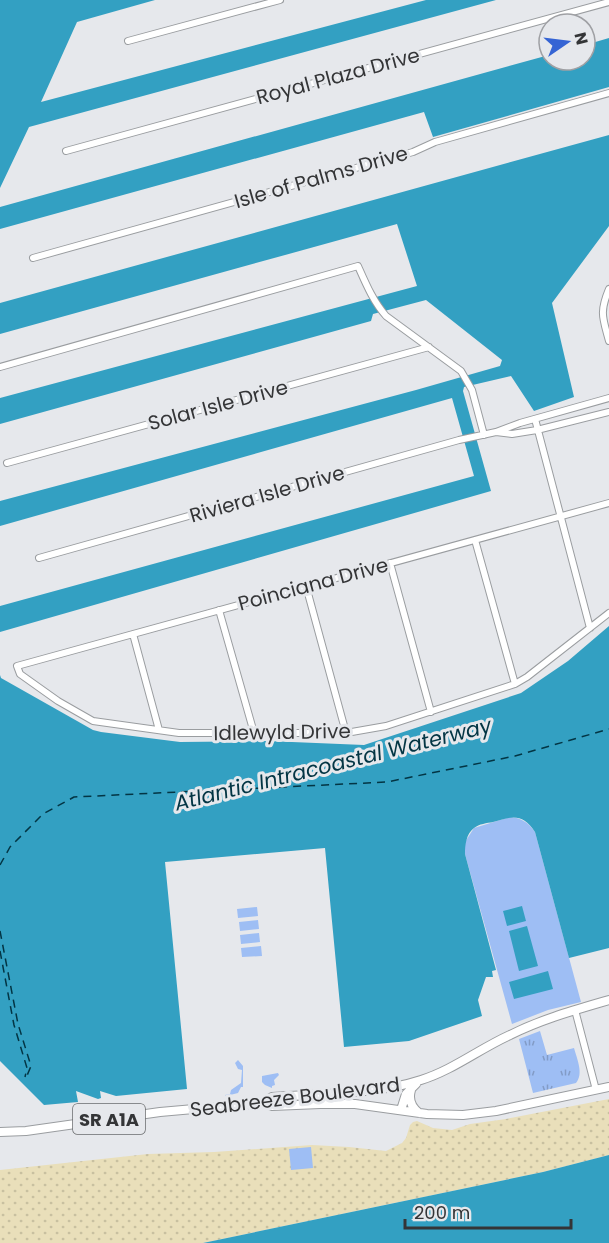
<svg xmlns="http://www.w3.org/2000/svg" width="609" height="1243" font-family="Poppins,sans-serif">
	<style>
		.grass { fill: url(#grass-tufts) }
		.sand { fill: url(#sand-dots) }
		.garden { fill: #9ebef4 }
		.water { fill: #33a0c2 }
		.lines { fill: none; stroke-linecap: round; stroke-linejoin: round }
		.ferry { stroke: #033544; stroke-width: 1.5; stroke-dasharray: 8 6; stroke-linecap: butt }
		.minor-casing { stroke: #9a9da0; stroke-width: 8 }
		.major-casing { stroke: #9a9da0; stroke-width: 10 }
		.minor { stroke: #fff; stroke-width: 6 }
		.major { stroke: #fff; stroke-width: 8 }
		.labels { text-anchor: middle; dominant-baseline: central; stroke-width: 6; stroke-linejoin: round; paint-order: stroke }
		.shield { fill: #e6e8ec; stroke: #696b6d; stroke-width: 1.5 }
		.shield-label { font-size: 18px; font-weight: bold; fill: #343537 }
		.street-label { font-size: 20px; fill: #343537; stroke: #e6e8ec }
		.water-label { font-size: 21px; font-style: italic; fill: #033544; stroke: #e6e8ec }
	</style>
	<defs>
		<pattern id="grass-tufts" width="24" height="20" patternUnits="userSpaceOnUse" patternTransform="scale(1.5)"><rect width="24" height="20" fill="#9ebef4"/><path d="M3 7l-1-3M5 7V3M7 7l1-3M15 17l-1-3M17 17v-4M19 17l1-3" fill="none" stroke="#829bc6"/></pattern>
		<pattern id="sand-dots" width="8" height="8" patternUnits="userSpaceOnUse" patternTransform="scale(1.5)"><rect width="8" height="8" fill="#e9dfba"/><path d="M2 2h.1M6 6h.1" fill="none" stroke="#c8c0a0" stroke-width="1.8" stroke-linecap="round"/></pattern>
	</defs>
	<rect width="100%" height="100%" fill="#e6e8ec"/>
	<path class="grass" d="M540,1031L547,1055L574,1048C577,1059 584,1074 576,1083L533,1093L519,1039Z"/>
	<path class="sand" d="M609,1099V1155L543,1172L203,1243H0V1170L148,1154L214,1152L312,1145L349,1147L386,1151L402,1143L406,1138L410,1125L413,1122L417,1121L433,1128L452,1130L470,1124L506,1119Z"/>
	<path class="garden" d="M510,817C521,818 528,822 535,832L581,1002L548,1010L512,1024L465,854V842L474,828Z
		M257,907L258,916L238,918L237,909Z
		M258,920L259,929L240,931L239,922Z
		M259,933L260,942L241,944L240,935Z
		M261,946L262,956L242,957L241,948Z
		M238,1060L243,1066V1087H241L238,1093L226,1096L225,1095L230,1094L231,1090L241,1083L242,1070L238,1069L235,1063Z
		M278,1073L279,1075L274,1080L275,1085L272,1086V1088L265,1085L262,1082V1076Z
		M311,1147L313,1168L291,1170L289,1149Z"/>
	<path class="water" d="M0,0H155L77,22L41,102L426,0H496L29,127L0,188Z
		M609,38V87L433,137L424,112L0,229V207L549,55V60H585V45Z
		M609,135V226L552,303L574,397L534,411L511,376L464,387L463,391L491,491L0,632V606L474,476L452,398L0,526V501L416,390L500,366L502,360L426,300L373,314L371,321L0,424V398L417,286L397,224L0,334V303Z
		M609,626V948L569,958L535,832C523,813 512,816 493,822C487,823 479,824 474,828C466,834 465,845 465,854L496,970L492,971L493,977H486L478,1000L482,1016L409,1041L344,1047L325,848L165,862L187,1089L116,1096L100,1091L101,1098L98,1099L76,1091L78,1102L44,1105L0,1061V675L1,678L93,730L101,732L180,742L268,741L364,745L521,693L568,661Z
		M522,906L526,921L507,926L503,911Z
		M527,926L538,966L519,971L509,931Z
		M548,971L553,989L514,999L509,982Z
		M609,1155V1243H203L543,1172Z"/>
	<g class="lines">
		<path class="ferry" d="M0,865L10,847L43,814L74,797L387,782L515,756L609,729
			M0,931L18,1024L31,1066L26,1078
			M0,951L14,1025L27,1068L25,1077"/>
		<g class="minor-casing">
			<path id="minor" d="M128,41L280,0
				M66,151L609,2
				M33,258L413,152L435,142L609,93
				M609,289C599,313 603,318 609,341
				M0,367L358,266C366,284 373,301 386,316L461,371L472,390L484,435
				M535,419L590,628
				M496,432L512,434L537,430L609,412
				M7,463L429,347
				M609,503L17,666L20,674L58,701L93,721L179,733H346L386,726L515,684L527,677L609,613
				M475,540L515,684
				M39,558L459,440L496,432L520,423L609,398
				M390,563L431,712
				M306,586L346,733
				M219,610L254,733
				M133,634L159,730
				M575,1010L596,1090"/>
		</g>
		<g class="major-casing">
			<path id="major" d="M411,1090C408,1100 411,1107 419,1113
				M262,1103L272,1106L320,1104H355L427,1114L463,1115L496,1111L609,1087
				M401,1110L406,1094L416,1084
				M0,1132L26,1131L160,1112L262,1103L272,1097C320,1093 375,1095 421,1080C453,1070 479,1049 510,1035C542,1019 575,1010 609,1000"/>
		</g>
		<use href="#minor" class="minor"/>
		<use href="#major" class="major"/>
	</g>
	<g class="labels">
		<rect class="shield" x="73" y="1104" width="72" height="30" rx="4.5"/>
		<g class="shield-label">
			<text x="109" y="1119">SR A1A</text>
		</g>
		<g class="street-label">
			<text transform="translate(338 76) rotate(-15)">Royal Plaza Drive</text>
			<text transform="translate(321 177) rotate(-16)">Isle of Palms Drive</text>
			<text transform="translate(218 405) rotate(-15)">Solar Isle Drive</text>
			<text transform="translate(267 494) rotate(-16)">Riviera Isle Drive</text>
			<text transform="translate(313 584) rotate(-15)">Poinciana Drive</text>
			<text transform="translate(282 732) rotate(-1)">Idlewyld Drive</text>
			<text transform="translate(295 1097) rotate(-7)">Seabreeze Boulevard</text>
		</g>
		<g class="water-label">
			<text transform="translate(333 764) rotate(-14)">Atlantic Intracoastal Waterway</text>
		</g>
	</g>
	<g transform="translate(567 42) rotate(76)"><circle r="28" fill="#e6e8ec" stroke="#9fa0a4" stroke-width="1.5"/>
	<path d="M0-4.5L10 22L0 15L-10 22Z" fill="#3564d4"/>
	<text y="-9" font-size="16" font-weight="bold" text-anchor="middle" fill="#343537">N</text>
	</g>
	<path d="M405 1219v9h166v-9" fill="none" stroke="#343537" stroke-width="3"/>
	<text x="414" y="1219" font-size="18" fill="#343537" stroke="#e6e8ec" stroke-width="4.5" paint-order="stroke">200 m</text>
</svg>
